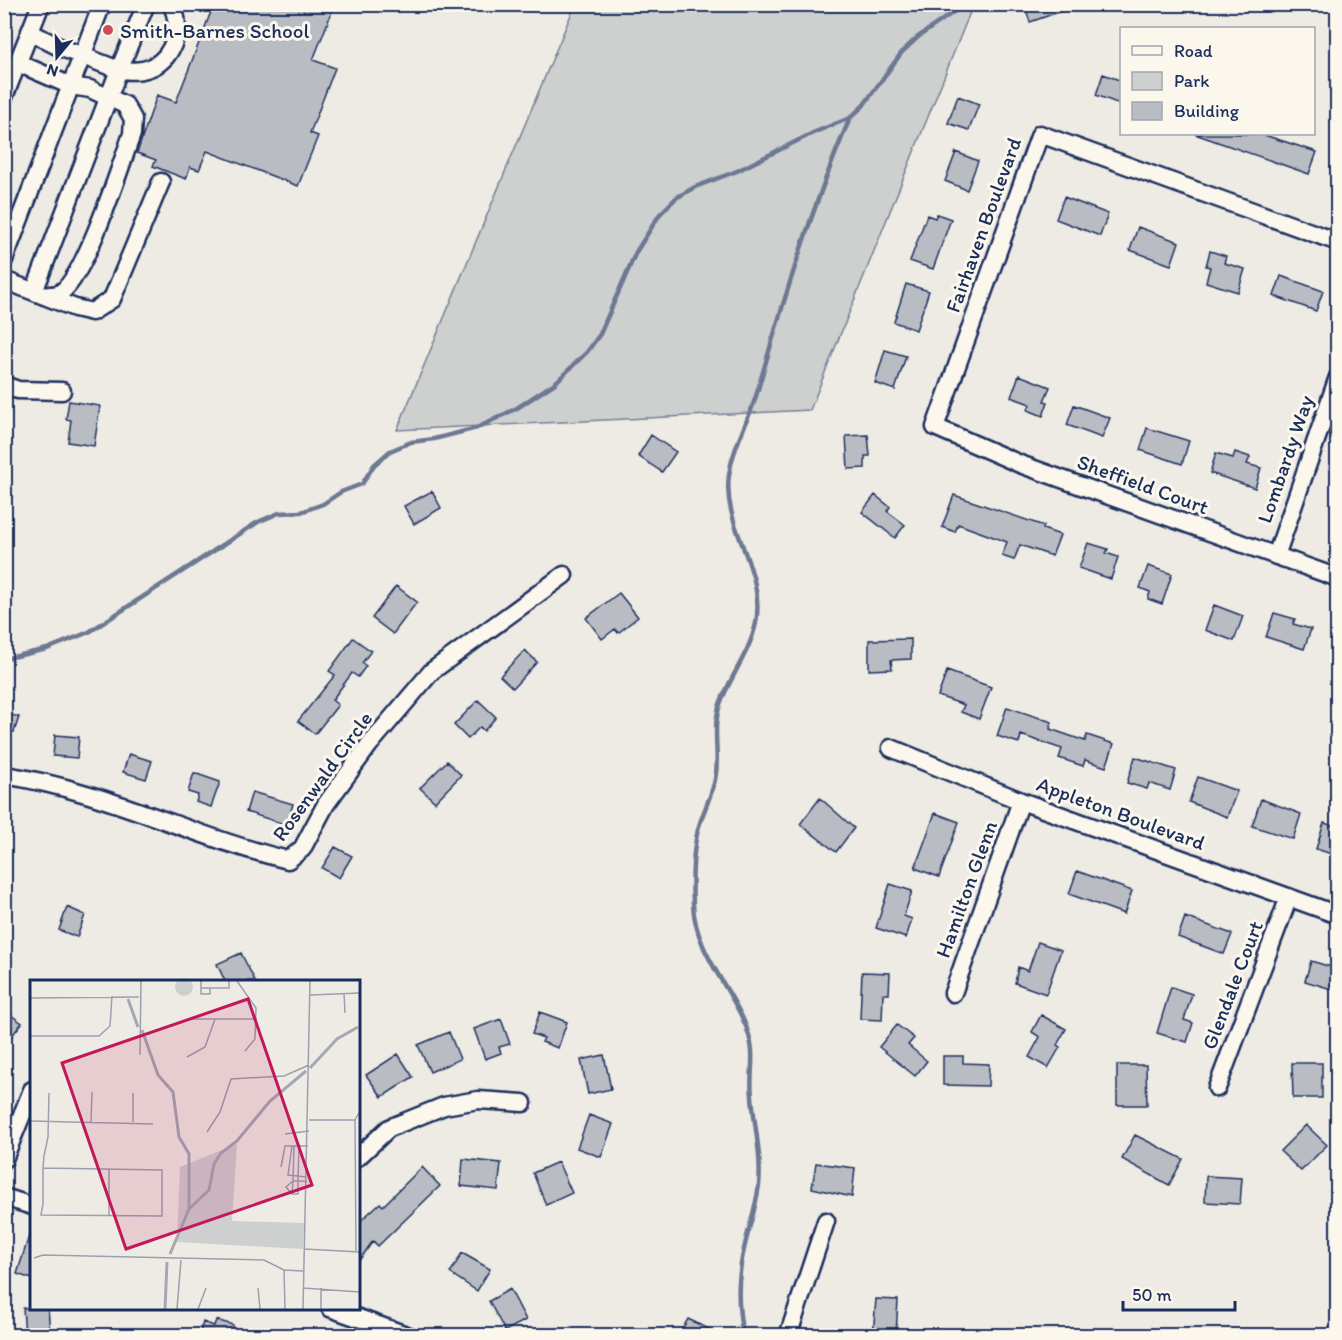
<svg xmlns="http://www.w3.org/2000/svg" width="1342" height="1340" font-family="Itim,sans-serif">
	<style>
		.green { fill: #cecfcf; stroke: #747f96; stroke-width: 1.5 }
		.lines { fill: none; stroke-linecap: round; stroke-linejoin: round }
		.stream { stroke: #6d7892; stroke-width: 4.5 }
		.building { fill: #b9bcc3; stroke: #1b2f5e; stroke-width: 1.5 }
		.minor-casing { stroke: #1b2f5e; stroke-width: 21 }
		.minor { stroke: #fbf7ec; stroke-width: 16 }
		.poi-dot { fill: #d1495b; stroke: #fbf7ec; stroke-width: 2 }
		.labels { text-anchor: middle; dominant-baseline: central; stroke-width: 6; stroke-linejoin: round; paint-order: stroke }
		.poi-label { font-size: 21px; fill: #1b2f5e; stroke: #fbf7ec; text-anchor: start }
		.street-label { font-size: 21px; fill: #1b2f5e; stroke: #fbf7ec }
		.inset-river { fill: none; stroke: #a3a8b4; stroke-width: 3 }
		.inset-road { fill: none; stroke: #9aa0ae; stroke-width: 1.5 }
		.view { fill: #c2185b; fill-opacity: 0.15; stroke: #c2185b; stroke-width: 3 }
		.inset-edge { fill: none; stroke: #1b2f5e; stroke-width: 3 }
	</style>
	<rect width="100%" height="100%" fill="#eeebe4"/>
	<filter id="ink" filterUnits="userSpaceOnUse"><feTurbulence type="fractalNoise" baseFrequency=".0167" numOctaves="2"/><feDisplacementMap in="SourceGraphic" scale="12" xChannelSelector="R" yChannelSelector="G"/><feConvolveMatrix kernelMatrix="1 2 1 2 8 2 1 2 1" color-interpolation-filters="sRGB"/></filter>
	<g filter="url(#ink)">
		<path class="green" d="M575,5H973L810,410L397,430Z"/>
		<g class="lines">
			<path class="stream" d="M4,659L47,649L89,632L258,522L279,513L301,512L323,504L341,492L362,484L374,465L390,451L411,442L434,439L477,428L517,408L555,383L587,352L600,334L636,252L660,214L676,198L695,187L737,171L815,132L850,118L863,106L902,52L918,37L965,4
				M743,1336C739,1314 737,1293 740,1272C743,1242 755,1215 759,1185C762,1156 754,1125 752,1096C750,1081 753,1066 752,1051C748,1003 695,961 693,904C692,883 692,856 697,834C701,813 713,796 716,774C719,750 712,727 720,704C730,677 750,652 756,623C766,569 722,528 729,475C733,447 748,422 756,396C783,302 811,209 850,118"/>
		</g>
		<path class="building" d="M214,4H335L313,60L335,68L310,133L318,136L298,186L207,151L199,170L190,167L186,179L153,166L156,160L137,153L157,95L176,102Z
			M1024,4H1076V6L1030,22Z
			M1103,74L1122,81V105L1096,95Z
			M958,96L979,104L969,130L948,123Z
			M1195,134H1261L1317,152L1309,174Z
			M956,152L978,161L967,190L945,181Z
			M1064,197L1108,214L1100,236L1056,219Z
			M937,214L951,219L933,269L910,261L927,215L935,218Z
			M1138,227L1179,242L1171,265L1130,250Z
			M1210,251L1226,256L1224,263L1245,269L1238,292L1206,282L1210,267L1206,266Z
			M1281,276L1323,291L1316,311L1274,296Z
			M906,284L929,291L916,330L894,322Z
			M885,350L906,356L895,390L875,383Z
			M1019,375L1050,387L1044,401L1048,402L1043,416L1028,410L1030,404L1011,397Z
			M69,401L100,406L94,446L68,442L71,420L66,419Z
			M1074,405L1110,418L1102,438L1067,425Z
			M1147,428L1189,441L1182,464L1140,450Z
			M651,435L676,452L662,472L638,456Z
			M868,435L870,456H865V468L848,469L846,436Z
			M1235,452L1250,457L1247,464L1261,468L1255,488L1210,473L1216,453L1233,458Z
			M432,491L441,508L414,524L404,506Z
			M875,495L890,507L887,511L905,525L895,538L862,512Z
			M954,495L1044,526L1043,529L1060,535L1052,556L1020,545L1014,560L1002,556L1007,542L958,524L955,532L942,527Z
			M1088,543L1108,549L1106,553L1118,557L1111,579L1079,568Z
			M1148,566L1172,574L1162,604L1148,599L1150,592L1140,588Z
			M396,586L417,602L393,634L372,618Z
			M619,593L638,617L618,633L615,629L602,639L586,618Z
			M1214,605L1243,616L1234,641L1205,630Z
			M1274,613L1295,619L1293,624L1311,629L1304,649L1266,637Z
			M353,638L371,651L362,663L366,666L358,677L352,673L332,700L338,705L315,734L298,721L335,675L329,671Z
			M911,639V659L891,660L892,669L869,670V640Z
			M525,650L537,662L513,688L500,676Z
			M947,671L991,687L979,719L961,712L964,705L938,696Z
			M478,700L496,717L484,731L480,727L468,739L454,725Z
			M1007,707L1052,722L1050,729L1085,741L1087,735L1114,744L1106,767L1085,760L1083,766L1059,758L1062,749L1021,735L1019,743L997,736Z
			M4,713L19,717L14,732L4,729Z
			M55,735L79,737L77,758L53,756Z
			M129,754L152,761L146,779L123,772Z
			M1135,757L1176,770L1170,790L1149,783L1147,789L1127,783Z
			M447,761L461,775L435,802L420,788Z
			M194,773L220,782L211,807L196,802L198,795L188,792Z
			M1198,777L1237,791L1227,817L1189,802Z
			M252,792L293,804L287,825L246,812Z
			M820,798L854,828L836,852L800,824Z
			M1261,799L1301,814L1293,839L1252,826Z
			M935,813L959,822L939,877L915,868Z
			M1324,823L1338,827V856L1316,849Z
			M335,847L352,856L339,878L322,868Z
			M1077,871L1132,891L1124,914L1069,894Z
			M890,884L912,891L904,916L912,919L906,938L876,928Z
			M67,907L85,915L77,937L59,930Z
			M1185,917L1232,934L1224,954L1178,937Z
			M1038,942L1061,950L1046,994L1015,983L1018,967L1028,971Z
			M241,953L255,981H225L217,964Z
			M1311,961L1338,969V991L1305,981Z
			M862,972L890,973L889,994H883L882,1020L860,1019Z
			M1171,987L1192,994L1184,1020L1193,1023L1187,1042L1157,1033Z
			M4,1010L22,1023L4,1046Z
			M540,1012L567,1022L558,1048L542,1042L544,1038L532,1034Z
			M1041,1015L1066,1029L1057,1045L1060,1047L1048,1068L1029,1057L1040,1037L1032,1032Z
			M501,1019L510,1044L499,1047L501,1053L485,1059L474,1029Z
			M897,1025L914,1038L908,1045L927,1061L915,1076L879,1047Z
			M449,1032L460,1059L430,1072L418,1045Z
			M398,1054L413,1077L382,1097L366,1075Z
			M604,1055L611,1089L588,1094L581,1060Z
			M943,1056H963V1063L989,1064L988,1086L943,1085Z
			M1292,1063H1322V1098H1293Z
			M1117,1065H1146L1147,1105H1117Z
			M589,1115L613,1124L601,1157L577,1148Z
			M1306,1125L1327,1145L1301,1171L1280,1151Z
			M1135,1135L1183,1159L1169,1185L1122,1159Z
			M463,1159L501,1163L498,1190L461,1186Z
			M558,1162L572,1193L546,1205L533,1173Z
			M816,1163L855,1168L852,1197L812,1188Z
			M422,1167L440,1186L378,1246L373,1241L358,1262V1223L380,1203L383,1206Z
			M1206,1176L1242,1178L1240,1204L1205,1202Z
			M29,1236H32V1279L17,1274Z
			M462,1253L490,1269L477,1291L450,1273Z
			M510,1289L526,1320L505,1331L489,1301Z
			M876,1299L898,1300L896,1335H873Z
			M23,1308H48L50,1333L25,1335Z
			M688,1319L721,1335H679Z
			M216,1320L233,1325L231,1332L236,1335H199L203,1322L214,1326Z"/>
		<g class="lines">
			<g class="minor-casing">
				<path id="minor" d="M30,32L57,46L119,70L146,4
					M18,63L71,86L90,89L125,105L133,119L132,134C121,164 84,283 58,294C54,295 48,295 44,296
					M4,97L41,4
					M1338,242L1040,134L935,427L1020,464L1338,578
					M4,260L102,4
					M4,280L75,308L92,312L112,299L161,182
					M34,292L119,70C130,71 141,72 152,67C175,56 183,25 171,4
					M4,385L18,390L62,391
					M1276,556L1338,377
					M891,748L1021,801L1338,915
					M4,775C105,790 192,837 288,860L302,849L326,804L369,745L432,671L564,575
					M953,993L1021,801
					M1217,1088L1289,897
					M358,1157L389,1128L444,1106L478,1100L523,1103
					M4,1159L32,1090
					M4,1197L32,1206
					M330,1308L409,1336
					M788,1336L826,1221"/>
			</g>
			<use href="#minor" class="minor"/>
		</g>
	</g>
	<circle class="poi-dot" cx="108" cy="30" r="6"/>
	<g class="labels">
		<g class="poi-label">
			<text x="120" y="30">Smith-Barnes School</text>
		</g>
		<g class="street-label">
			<text transform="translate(983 225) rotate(-70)">Fairhaven Boulevard</text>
			<text transform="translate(1285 459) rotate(-71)">Lombardy Way</text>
			<text transform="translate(1143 484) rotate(20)">Sheffield Court</text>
			<text transform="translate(322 776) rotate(-54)">Rosenwald Circle</text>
			<text transform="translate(1121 813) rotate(20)">Appleton Boulevard</text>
			<text transform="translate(966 889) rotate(-70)">Hamilton Glenn</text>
			<text transform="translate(1232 985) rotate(-69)">Glendale Court</text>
		</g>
	</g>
	<g transform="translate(30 980)">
		<rect width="330" height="330" fill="#eeebe4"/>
		<path d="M145 7a9 9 0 1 1 18 0a9 9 0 1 1-18 0ZM207,164L202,241L274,243L273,269L147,262L150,187Z" fill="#cecfcf"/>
		<path class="inset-river" d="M98,19L108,47M112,50L128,95L143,112L149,157L159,174V229L140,274M280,88L307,59L328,47M159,229L179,210L184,184L191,173L207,161L240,121L276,91M135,329L137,282"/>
		<path class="inset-road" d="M171,1V8H199V1M207,1L226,28L225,59L215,71M171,8V14H180V8M314,13L315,33M280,15L330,13M0,18L109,17M158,39H227M0,56H69L80,46L82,16M110,75L111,1M157,77L175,67L185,39M279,140H325M0,141L123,144M61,142L62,112M103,142V113M177,152L190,132L201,99L254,96L279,85M255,154L279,151M262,166L258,195L276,197M269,166L268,201V214H262L263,201H272L277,202M251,187L255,166H278M13,188L132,190V236L11,235L13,224V188L14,176L18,157L19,113M262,214L256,207L263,201L264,166M79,235V189M274,269L330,272M326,272L325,140L330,131M4,278L13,275L234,280L254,290L273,291M254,290L255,329M228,308L230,329M273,308L330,312M147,329L151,280M168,329L176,308M273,329L280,1M291,329V308"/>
		<path class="view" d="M218,19L282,205L96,269L32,83Z"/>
		<rect width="330" height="330" class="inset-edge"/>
	</g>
	<rect width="1342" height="1340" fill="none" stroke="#fbf7ec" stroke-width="24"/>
	<rect x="12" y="12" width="1318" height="1316" fill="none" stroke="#1b2f5e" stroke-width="2" filter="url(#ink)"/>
	<rect x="1120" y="27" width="195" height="108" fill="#fbf7ec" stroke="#a1a7b3" stroke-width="1.5"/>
	<rect x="1132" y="46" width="30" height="9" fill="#fbf7ec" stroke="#a1a7b3" stroke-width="1.5"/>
	<text x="1174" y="57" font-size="18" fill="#1b2f5e">Road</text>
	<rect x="1132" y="72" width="30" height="18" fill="#cecfcf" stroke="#a1a7b3" stroke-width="1.5"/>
	<text x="1174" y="87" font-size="18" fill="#1b2f5e">Park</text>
	<rect x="1132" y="102" width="30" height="18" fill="#b9bcc3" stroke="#a1a7b3" stroke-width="1.5"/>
	<text x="1174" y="117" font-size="18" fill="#1b2f5e">Building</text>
	<g transform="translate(57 57) rotate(199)" stroke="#fbf7ec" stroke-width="4.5" paint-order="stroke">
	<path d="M0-4.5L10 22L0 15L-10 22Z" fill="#1b2f5e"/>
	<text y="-9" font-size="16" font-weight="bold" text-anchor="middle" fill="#1b2f5e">N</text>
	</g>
	<path d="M1123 1301v9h112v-9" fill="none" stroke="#1b2f5e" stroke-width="3"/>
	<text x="1132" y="1301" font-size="18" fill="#1b2f5e" stroke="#fbf7ec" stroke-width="4.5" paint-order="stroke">50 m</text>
</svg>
